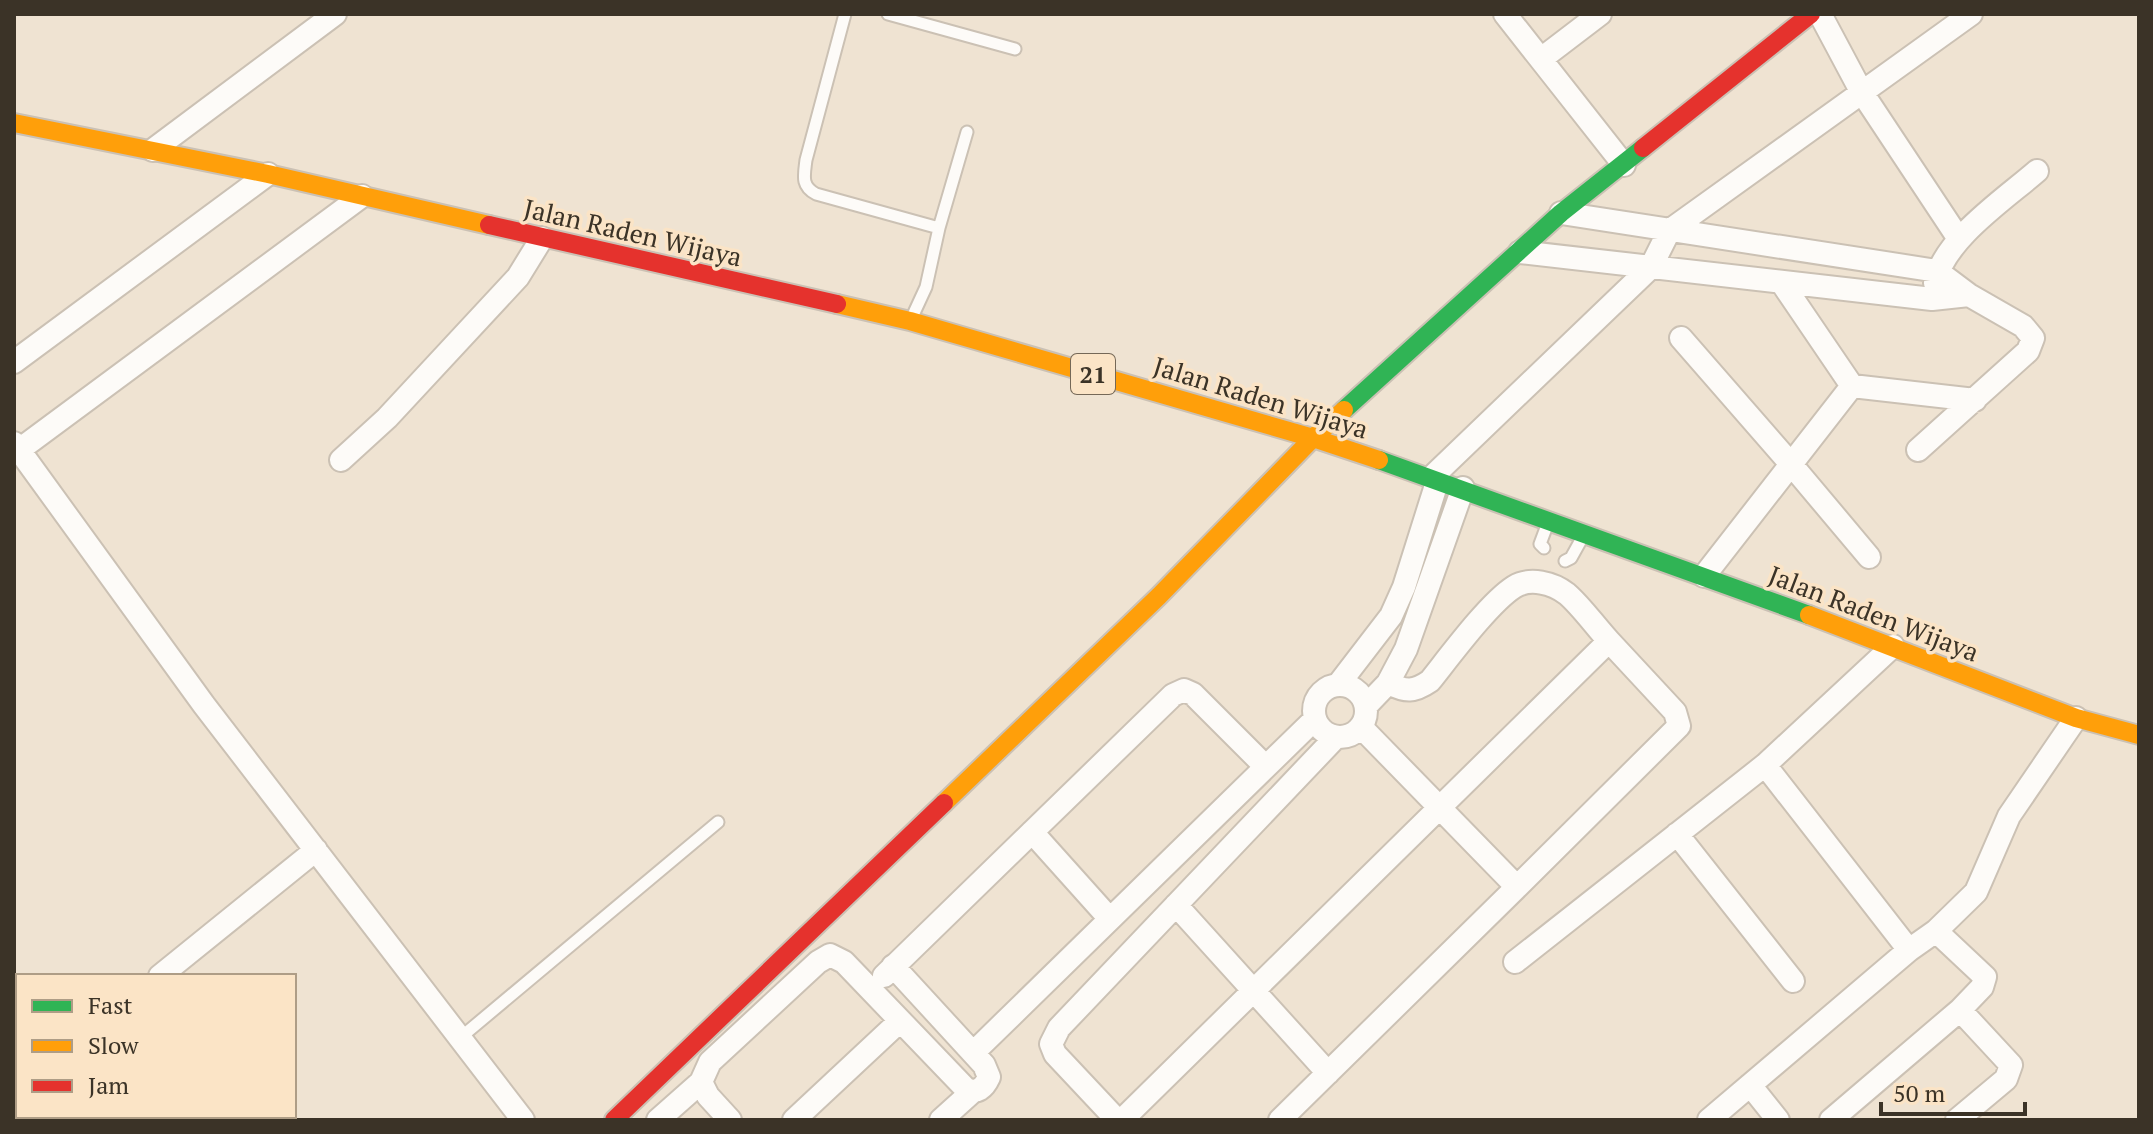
<svg xmlns="http://www.w3.org/2000/svg" width="2153" height="1134" font-family="'PT Serif',serif">
	<style>
		.lines { fill: none; stroke-linecap: round; stroke-linejoin: round }
		.lane-casing { stroke: #cbc1b4; stroke-width: 15 }
		.street-casing { stroke: #cbc1b4; stroke-width: 26 }
		.fast-casing { stroke: #cbc1b4; stroke-width: 22 }
		.slow-casing { stroke: #cbc1b4; stroke-width: 22 }
		.jam-casing { stroke: #cbc1b4; stroke-width: 22 }
		.lane { stroke: #fdfbf8; stroke-width: 11 }
		.street { stroke: #fdfbf8; stroke-width: 22 }
		.fast { stroke: #30b455; stroke-width: 18 }
		.slow { stroke: #ff9f0a; stroke-width: 18 }
		.jam { stroke: #e5322d; stroke-width: 18 }
		.labels { text-anchor: middle; dominant-baseline: central; stroke-width: 7; stroke-linejoin: round; paint-order: stroke }
		.shield { fill: #fbe4c6; stroke: #756857; stroke-width: 2 }
		.shield-label { font-size: 24px; font-weight: bold; fill: #3b3327 }
		.street-label { font-size: 26px; fill: #3b3327; stroke: #fbe4c6 }
	</style>
	<rect width="100%" height="100%" fill="#efe3d2"/>
	<g class="lines">
		<g class="lane-casing">
			<path id="lane" d="M845,14L806,160C804,176 801,186 816,194L939,228
				M888,14L1015,49
				M914,313L926,287L939,228L967,132
				M1544,548L1540,544L1546,528
				M1565,561L1571,558L1581,540
				M460,1038L718,822"/>
		</g>
		<g class="street-casing">
			<path id="street" d="M1505,14L1624,165
				M1820,14L1861,91L1959,239
				M1541,59L1600,14
				M153,150L335,14
				M1561,213L1937,271L1969,295L2023,326L2033,338L2028,351L1918,450
				M1520,252L1932,299L1969,295
				M1782,283L1852,386L1975,400
				M1935,283C1943,240 2005,199 2037,171
				M1681,338L1790,463L1869,557
				M14,362L268,174
				M14,443L204,705L523,1120
				M19,450L362,196
				M341,460L387,418L518,277L542,238
				M1432,477L1651,267L1669,231L1971,14
				M1704,576L1852,386
				M1388,683C1406,692 1414,692 1430,681C1450,656 1489,603 1514,587C1530,577 1553,583 1567,594C1582,607 1595,626 1609,641
				M1338,685L1391,616L1404,587L1438,479
				M1314 711a26 26 0 1 1 52 0a26 26 0 1 1-52 0Z
				M1366,706L1388,683L1406,649L1463,488
				M1765,765L1909,950
				M1032,832L1110,919
				M1677,834L1793,981
				M1176,905L1328,1073
				M1515,962L1765,765L1893,646
				M160,976L316,850
				M884,976L1173,695L1184,690L1193,694L1265,766
				M14,1013L18,1011
				M973,1053L1315,719
				M701,1082L708,1096L730,1120
				M1750,1085L1778,1120
				M658,1120L701,1082L710,1062L818,962L830,955L844,962L966,1089C977,1094 984,1088 989,1077L984,1065L893,966
				M794,1120L900,1021
				M941,1120L972,1092
				M1117,1120L1055,1054L1051,1044L1059,1028L1336,737
				M1122,1120L1609,641L1675,712L1679,726L1517,887
				M1280,1120L1517,887L1361,727
				M1709,1120L1909,950L1936,931L1976,892L2009,816L2076,718
				M1831,1120L1960,1010L1982,987L1985,977L1936,931
				M1957,1120L2006,1079L2011,1065L1960,1010"/>
		</g>
		<g class="fast-casing">
			<path id="fast" d="M1344,410L1561,213L1643,148
				M1379,460L1809,615"/>
		</g>
		<g class="slow-casing">
			<path id="slow" d="M14,123L268,174L489,225
				M837,304L910,321L1313,438L1379,460
				M1809,615L2076,718L2139,735
				M944,803L1159,596L1313,438L1344,410"/>
		</g>
		<g class="jam-casing">
			<path id="jam" d="M1643,148L1811,14
				M489,225L837,304
				M614,1120L944,803"/>
		</g>
		<use href="#lane" class="lane"/>
		<use href="#street" class="street"/>
		<use href="#fast" class="fast"/>
		<use href="#slow" class="slow"/>
		<use href="#jam" class="jam"/>
	</g>
	<g class="labels">
		<rect class="shield" x="1071" y="354" width="44" height="40" rx="6"/>
		<g class="shield-label">
			<text x="1093" y="374">21</text>
		</g>
		<g class="street-label">
			<text transform="translate(633 232) rotate(13)">Jalan Raden Wijaya</text>
			<text transform="translate(1261 397) rotate(17)">Jalan Raden Wijaya</text>
			<text transform="translate(1874 613) rotate(21)">Jalan Raden Wijaya</text>
		</g>
	</g>
	<rect width="2153" height="1134" fill="none" stroke="#3b3327" stroke-width="32"/>
	<rect x="16" y="974" width="280" height="144" fill="#fbe4c6" stroke="#ae9d86" stroke-width="2"/>
	<rect x="32" y="1000" width="40" height="12" fill="#30b455" stroke="#ae9d86" stroke-width="2"/>
	<text x="88" y="1014" font-size="24" fill="#3b3327">Fast</text>
	<rect x="32" y="1040" width="40" height="12" fill="#ff9f0a" stroke="#ae9d86" stroke-width="2"/>
	<text x="88" y="1054" font-size="24" fill="#3b3327">Slow</text>
	<rect x="32" y="1080" width="40" height="12" fill="#e5322d" stroke="#ae9d86" stroke-width="2"/>
	<text x="88" y="1094" font-size="24" fill="#3b3327">Jam</text>
	<path d="M1881 1102v12h144v-12" fill="none" stroke="#3b3327" stroke-width="4"/>
	<text x="1893" y="1102" font-size="24" fill="#3b3327" stroke="#fbe4c6" stroke-width="6" paint-order="stroke">50 m</text>
</svg>
